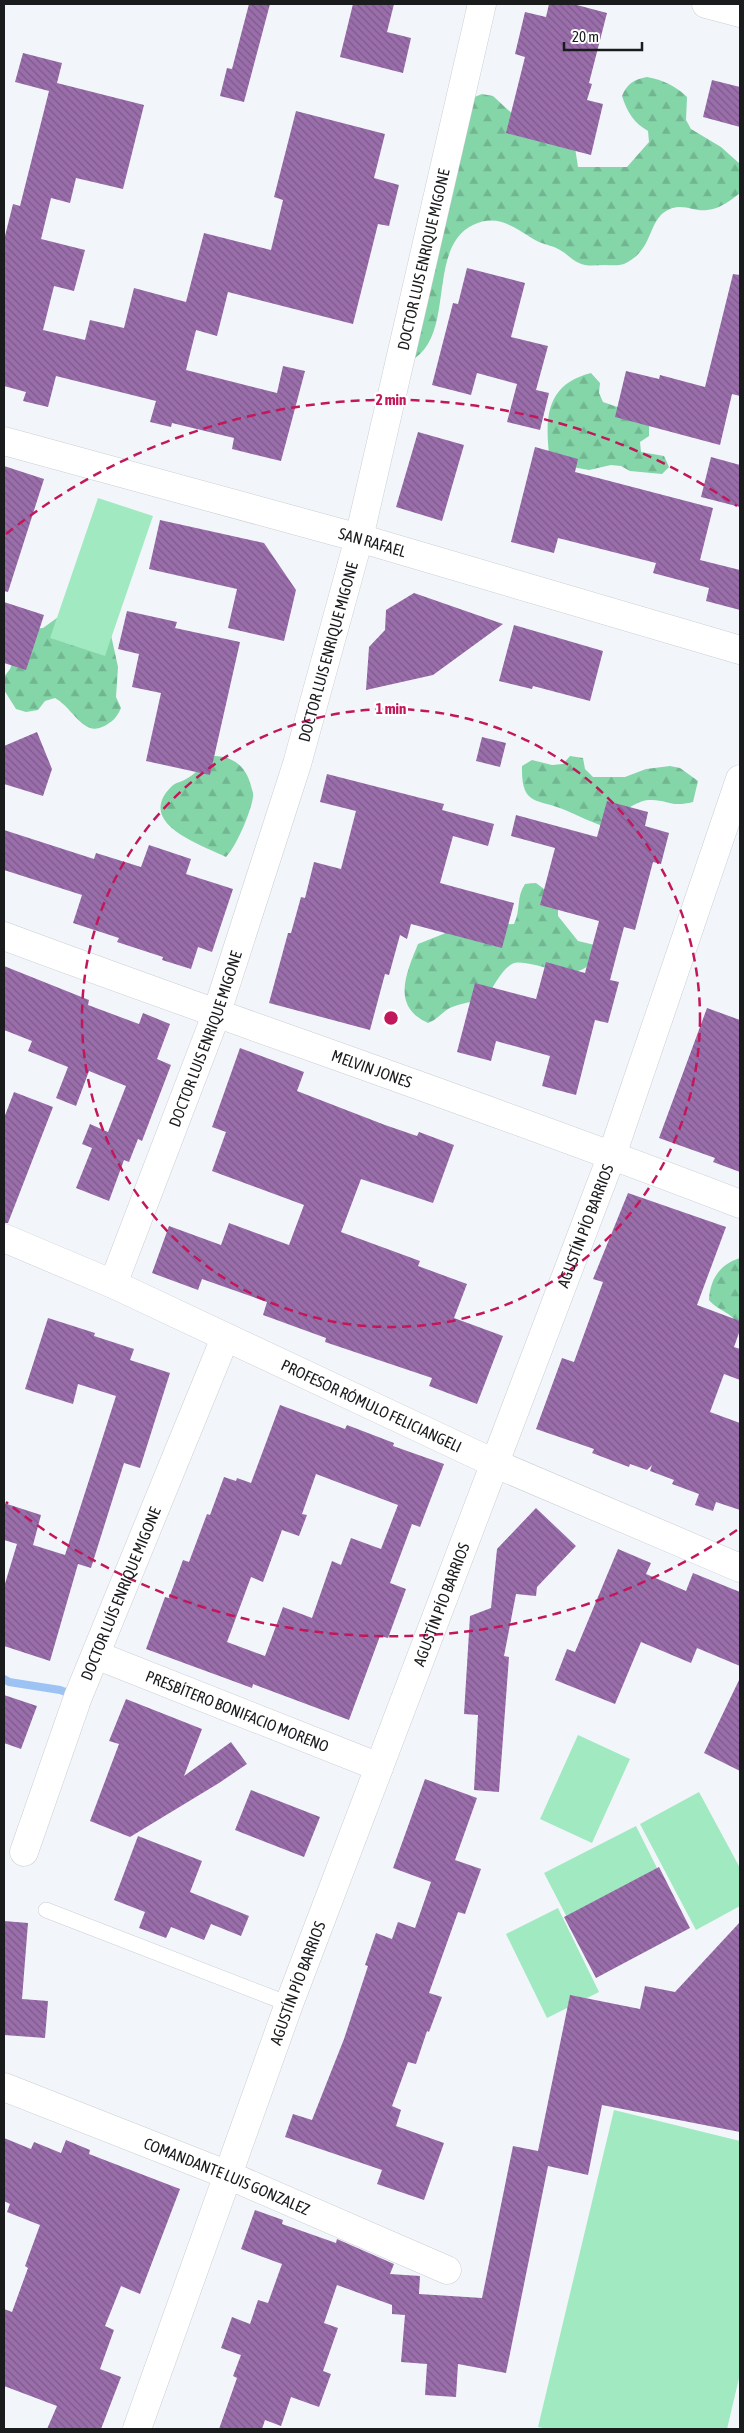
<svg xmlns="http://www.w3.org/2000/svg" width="744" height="2433" font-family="'Asap Condensed',sans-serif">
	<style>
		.forest { fill: url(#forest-firs) }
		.garden { fill: #a1e9c0 }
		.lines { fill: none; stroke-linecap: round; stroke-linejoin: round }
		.stream { stroke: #9cc3f4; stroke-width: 8 }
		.building { fill: url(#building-back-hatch); fill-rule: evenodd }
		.service-casing { stroke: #caced3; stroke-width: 16 }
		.minor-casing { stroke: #caced3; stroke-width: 29 }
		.service { stroke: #fff; stroke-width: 15 }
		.minor { stroke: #fff; stroke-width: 28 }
		.ring { fill: none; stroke: #c2185b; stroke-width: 2.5; stroke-dasharray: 9 6 }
		.labels { text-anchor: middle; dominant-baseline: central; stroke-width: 4.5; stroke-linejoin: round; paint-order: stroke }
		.street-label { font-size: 16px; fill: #191b1c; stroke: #fff }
		.centre { fill: #c2185b; stroke: #fff; stroke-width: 2.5 }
		.ring-label { font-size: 15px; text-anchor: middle; font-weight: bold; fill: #c2185b; stroke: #fff; stroke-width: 4.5; stroke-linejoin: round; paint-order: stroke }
	</style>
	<defs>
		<pattern id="forest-firs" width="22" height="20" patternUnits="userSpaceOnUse" patternTransform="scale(1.25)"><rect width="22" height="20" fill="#84d5a8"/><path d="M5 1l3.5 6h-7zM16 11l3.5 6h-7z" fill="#71b690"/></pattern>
		<pattern id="building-back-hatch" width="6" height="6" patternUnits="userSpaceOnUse" patternTransform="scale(1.25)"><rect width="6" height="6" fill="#9a6eab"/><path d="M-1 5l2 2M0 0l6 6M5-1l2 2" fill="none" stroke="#7d5a8a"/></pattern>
	</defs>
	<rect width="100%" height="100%" fill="#f2f6fb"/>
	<path class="forest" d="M647,77C663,80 676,86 687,97L686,120L691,129L721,147L740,164V193C731,200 720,209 707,210C694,212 684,203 670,209C646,219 656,249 624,264C618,266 611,265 605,265C596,265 587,267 579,263C572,260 567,254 560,250C554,246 546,245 539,242C518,231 500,212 473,225C427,247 455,331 415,358L413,347L472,98L482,94L493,96L518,119L574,141L578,167H627L649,142L648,131C634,123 627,112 622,96C627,84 634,79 647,77Z
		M591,373L600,383L599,393L603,402L623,409L649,426V436L640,442L641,452L664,456L669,467L662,474L630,471L621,466L611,465L589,470L567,466L549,454C545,416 547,384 591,373Z
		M61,615L111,635L118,667L116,697L121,708C117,717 112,723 102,727C83,736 72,707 55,698L45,701L38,710L26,712L16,709L4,690V677L10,669L23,635L32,629L43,628Z
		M212,756C233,756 246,766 251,786C252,790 254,794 253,797C251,812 236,847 226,857C200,844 134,823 172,786C176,782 182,782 186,779C196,774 204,763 212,756Z
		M570,756L583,758L585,769L593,777H625L646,769L670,766L680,768L698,781L693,802C670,808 667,799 649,800C633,801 618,817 605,827C591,822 579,816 565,810C537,798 521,807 522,766L532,760L552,765L563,764Z
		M536,883L544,889L558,906V916L578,941L599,946L600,957C594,961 588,967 581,970C559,977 525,957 512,964C501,970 493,988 486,998C476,1002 465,1002 455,1006C444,1009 439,1019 428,1023C391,1006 406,974 418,944L466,925L514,924C521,910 516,897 525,884Z
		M740,1258V1327C734,1313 718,1311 709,1300C710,1279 720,1264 740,1258Z"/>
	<path class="garden" d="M98,498L153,516L105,656L50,638Z
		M578,1735L630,1759L592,1843L540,1819Z
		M699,1792L740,1868V1906L696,1930L640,1824Z
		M636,1826L663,1880L572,1927L544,1873Z
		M558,1908L599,1992L547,2018L506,1934Z
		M614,2110L740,2141V2374L727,2429H548L538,2427Z"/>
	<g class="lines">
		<path class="stream" d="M4,1679L9,1682L60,1690L74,1695"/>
	</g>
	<path class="building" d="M249,4H270L244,102L220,96L227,68L232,69Z
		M353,4H394L387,32L411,38L403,73L340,57Z
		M549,4H573L607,13L589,83L592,84L587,100L603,104L591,155L506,133L525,57L515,54L525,12L546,17Z
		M23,53L62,63L57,83L144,105L123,189L76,178L70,203L51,198L41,239L85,250L74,291L54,286L43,330L85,340L90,320L124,328L134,288L186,302L204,233L271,250L283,200L274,197L296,111L385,134L374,178L399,185L389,226L378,224L353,324L228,292L217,336L196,330L186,370L277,393L283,366L305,371L281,461L232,449L234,438L172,423L171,427L150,422L156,401L56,376L48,407L23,401L26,392L4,386V240L13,204L20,206L49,91L15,82Z
		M712,80L740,87V127L703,117Z
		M467,268L525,283L511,337L548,346L536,390L549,393L540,430L507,422L517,384L477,373L471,395L432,385L453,303L458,304Z
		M733,274L740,275V396L732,394L720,445L615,417L626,371L659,379L660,375L705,387Z
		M418,432L464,445L442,521L396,507Z
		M535,447L578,459L575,472L713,508L700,560L740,570V610L706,601L709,588L653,573L656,563L558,538L554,553L511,542Z
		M711,457L740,465V507L701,497Z
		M4,466L44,479L8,592L4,591Z
		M160,520L264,543L296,590L284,641L228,628L237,589L149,569Z
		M414,593L503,624L433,675L366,690L369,647L385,630L386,610Z
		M4,602L44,615L26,670L4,663Z
		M127,611L177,622L175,628L240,642L210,775L146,761L161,693L132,687L139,654L118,649Z
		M514,625L603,651L590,701L533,686L532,689L499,681Z
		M37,732L52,769L43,796L4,784V746Z
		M482,737L506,743L500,767L476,761Z
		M327,774L444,804L442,810L494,824L488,846L453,836L440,883L514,903L502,948L411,924L407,939L400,935L389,975L385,974L370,1030L269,1003L288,933H291L301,897L305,898L314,862L341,869L356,811L320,802Z
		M607,801L648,812L645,826L669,833L661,864L653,862L635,930L624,927L610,980L619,982L608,1023L595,1020L576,1095L542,1086L550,1056L496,1041L491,1061L457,1052L475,983L536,999L546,962L585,973L599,921L540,905L555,848L511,836L516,815L597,837Z
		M4,830L94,859L96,853L141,867L149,845L191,859L186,874L233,889L212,952L198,947L191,969L162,960L163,957L117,942L119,938L73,923L82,895L4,870Z
		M4,966L89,1000L88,1005L139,1024L143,1013L170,1024L157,1059L171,1065L142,1141L138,1139L129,1162L124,1160L109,1201L76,1188L92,1148L82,1144L90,1124L108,1132L126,1086L89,1071L76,1106L56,1098L68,1067L28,1051L32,1041L4,1030Z
		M707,1008L740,1020V1172L713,1162L715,1158L659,1138Z
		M240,1048L304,1072L297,1091L385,1125L417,1136L419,1132L454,1145L433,1203L361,1179L341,1232L420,1261L418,1266L467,1284L454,1318L503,1336L477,1404L429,1386L432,1378L325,1342L326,1338L263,1315L267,1302L202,1279L198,1290L152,1273L169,1226L221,1245L229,1223L289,1245L304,1205L212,1171L226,1132L212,1127Z
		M14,1092L53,1107L8,1223H4V1118Z
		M628,1193L726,1227L697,1305L740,1321V1330L734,1347L740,1349V1380L724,1374L710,1412L740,1423V1510L716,1502L713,1511L695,1505L699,1494L672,1484L674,1480L650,1471L652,1465L647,1470L630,1464L629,1467L592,1453L594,1449L536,1429L562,1358L574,1362L603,1282L593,1279Z
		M48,1318L95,1333L94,1336L134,1349L130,1360L170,1373L140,1468L124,1463L91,1568L78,1564L50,1661L4,1646V1587L17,1544L4,1540V1503L41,1515L33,1545L65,1555L116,1396L78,1384L73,1404L25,1389Z
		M280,1405L345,1429L347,1425L394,1443L393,1446L444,1464L420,1527L412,1524L390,1583L406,1589L388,1638L380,1636L349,1720L253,1684L252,1688L146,1649L165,1597L169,1598L183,1560L189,1562L207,1514L210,1515L224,1477L236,1481L237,1478L251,1483ZM316,1474L398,1505L381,1549L351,1538L341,1565L332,1561L312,1618L283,1607L265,1656L227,1642L251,1577L263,1582L282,1530L299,1536L307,1515L302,1514Z
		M536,1508L576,1546L537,1587L536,1596L516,1594L504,1656L509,1657L499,1792L474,1790L478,1715L464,1714L470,1616L491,1608L497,1549Z
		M618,1549L651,1563L646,1574L686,1591L693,1573L740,1592V1666L697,1648L691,1663L641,1642L615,1704L555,1680L567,1649L575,1652Z
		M740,1678V1771L704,1753Z
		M4,1695L37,1706L21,1749L4,1743Z
		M126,1699L202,1729L184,1776L231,1742L247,1764L219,1783L130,1837L90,1821L119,1744L109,1741Z
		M425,1779L477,1798L455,1860L481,1869L465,1914L458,1912L429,1993L442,1997L429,2032L427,2031L416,2064L408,2062L392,2106L401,2110L396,2126L444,2143L424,2200L377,2184L382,2170L285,2137L293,2114L312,2120L344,2039L368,1966L365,1965L376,1933L392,1939L398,1922L415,1928L431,1882L393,1868Z
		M251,1790L320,1817L304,1857L235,1830Z
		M138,1836L202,1861L190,1892L249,1916L241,1936L211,1924L204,1940L171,1927L166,1938L139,1928L145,1912L114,1900Z
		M659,1867L690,1928L596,1978L564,1917Z
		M4,1921L28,1923L22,1999L48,2001L45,2038L4,2035Z
		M740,1922V2132L602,2105L588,2175L548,2166L506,2373L458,2364L456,2397L425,2395L427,2364L401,2362L405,2315L392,2314V2305L337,2285L324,2323L338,2328L323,2371L331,2374L319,2407L291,2397L281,2426L265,2420L262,2429H219L237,2378L233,2376L241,2355L221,2348L232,2317L250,2324L258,2300L268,2303L282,2264L241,2249L255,2210L283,2220L282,2224L336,2243L337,2239L394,2264L390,2274L420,2276L419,2294L482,2298L513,2146L538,2151L570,1995L640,2009L645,1986L675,1992Z
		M4,2138L31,2149L34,2142L61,2153L66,2140L90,2150L89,2154L180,2189L140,2294L121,2286L105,2326L114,2330L100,2369L121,2377L101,2429H47L57,2406L4,2386V2309L12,2312L28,2268L25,2266L40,2225L7,2212L10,2204L4,2201Z"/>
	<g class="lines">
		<g class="service-casing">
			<path id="service" d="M46,1910L289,2004"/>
		</g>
		<g class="minor-casing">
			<g id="minor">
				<path d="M706,4L740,13"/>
				<path id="s1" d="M4,441L359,538L740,650"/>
				<path id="s2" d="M4,936C249,1027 497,1110 740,1204"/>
				<path id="s3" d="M4,1238L113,1284L496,1464L740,1568"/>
				<path id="s4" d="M113,1284L216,1015L297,764L359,538L482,4"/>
				<path id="s5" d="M96,1655L379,1767"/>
				<path id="s6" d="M24,1852L78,1697L225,1338"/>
				<path id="s7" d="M4,2087L228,2175L447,2270"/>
				<path id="s8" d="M137,2429L289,2004L612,1155L740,779"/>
			</g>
		</g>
		<use href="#service" class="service"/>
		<use href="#minor" class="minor"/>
	</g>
	<g class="ring">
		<circle cx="391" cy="1018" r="309"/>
		<path d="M737 1530A618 618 0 0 1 6 1502M6 534A618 618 0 0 1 737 506"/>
	</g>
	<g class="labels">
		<g class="street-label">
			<text stroke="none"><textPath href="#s4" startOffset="1072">DOCTOR LUIS ENRIQUE MIGONE</textPath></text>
			<text stroke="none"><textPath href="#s1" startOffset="382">SAN RAFAEL</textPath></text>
			<text stroke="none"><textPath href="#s4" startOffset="668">DOCTOR LUIS ENRIQUE MIGONE</textPath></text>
			<text stroke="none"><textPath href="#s4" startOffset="262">DOCTOR LUIS ENRIQUE MIGONE</textPath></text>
			<text stroke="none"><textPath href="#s2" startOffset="391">MELVIN JONES</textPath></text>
			<text stroke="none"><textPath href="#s8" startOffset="1284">AGUSTÍN PÍO BARRIOS</textPath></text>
			<text stroke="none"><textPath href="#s3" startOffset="404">PROFESOR RÓMULO FELICIANGELI</textPath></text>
			<text stroke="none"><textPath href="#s6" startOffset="276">DOCTOR LUÍS ENRIQUE MIGONE</textPath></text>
			<text stroke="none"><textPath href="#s8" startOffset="879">AGUSTÍN PÍO BARRIOS</textPath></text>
			<text stroke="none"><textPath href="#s5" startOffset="152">PRESBÍTERO BONIFACIO MORENO</textPath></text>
			<text stroke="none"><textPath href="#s8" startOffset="474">AGUSTÍN PÍO BARRIOS</textPath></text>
			<text stroke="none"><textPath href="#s7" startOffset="240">COMANDANTE LUIS GONZALEZ</textPath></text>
		</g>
	</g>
	<circle cx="391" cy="1018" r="8" class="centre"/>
	<g class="ring-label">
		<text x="391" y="405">2 min</text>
		<text x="391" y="714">1 min</text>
	</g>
	<rect width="744" height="2433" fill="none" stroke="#191b1c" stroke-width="10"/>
	<path d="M564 42v8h78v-8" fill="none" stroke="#191b1c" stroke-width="2.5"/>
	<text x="572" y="42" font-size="15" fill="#191b1c" stroke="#ffffff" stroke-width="4" paint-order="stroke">20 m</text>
</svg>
